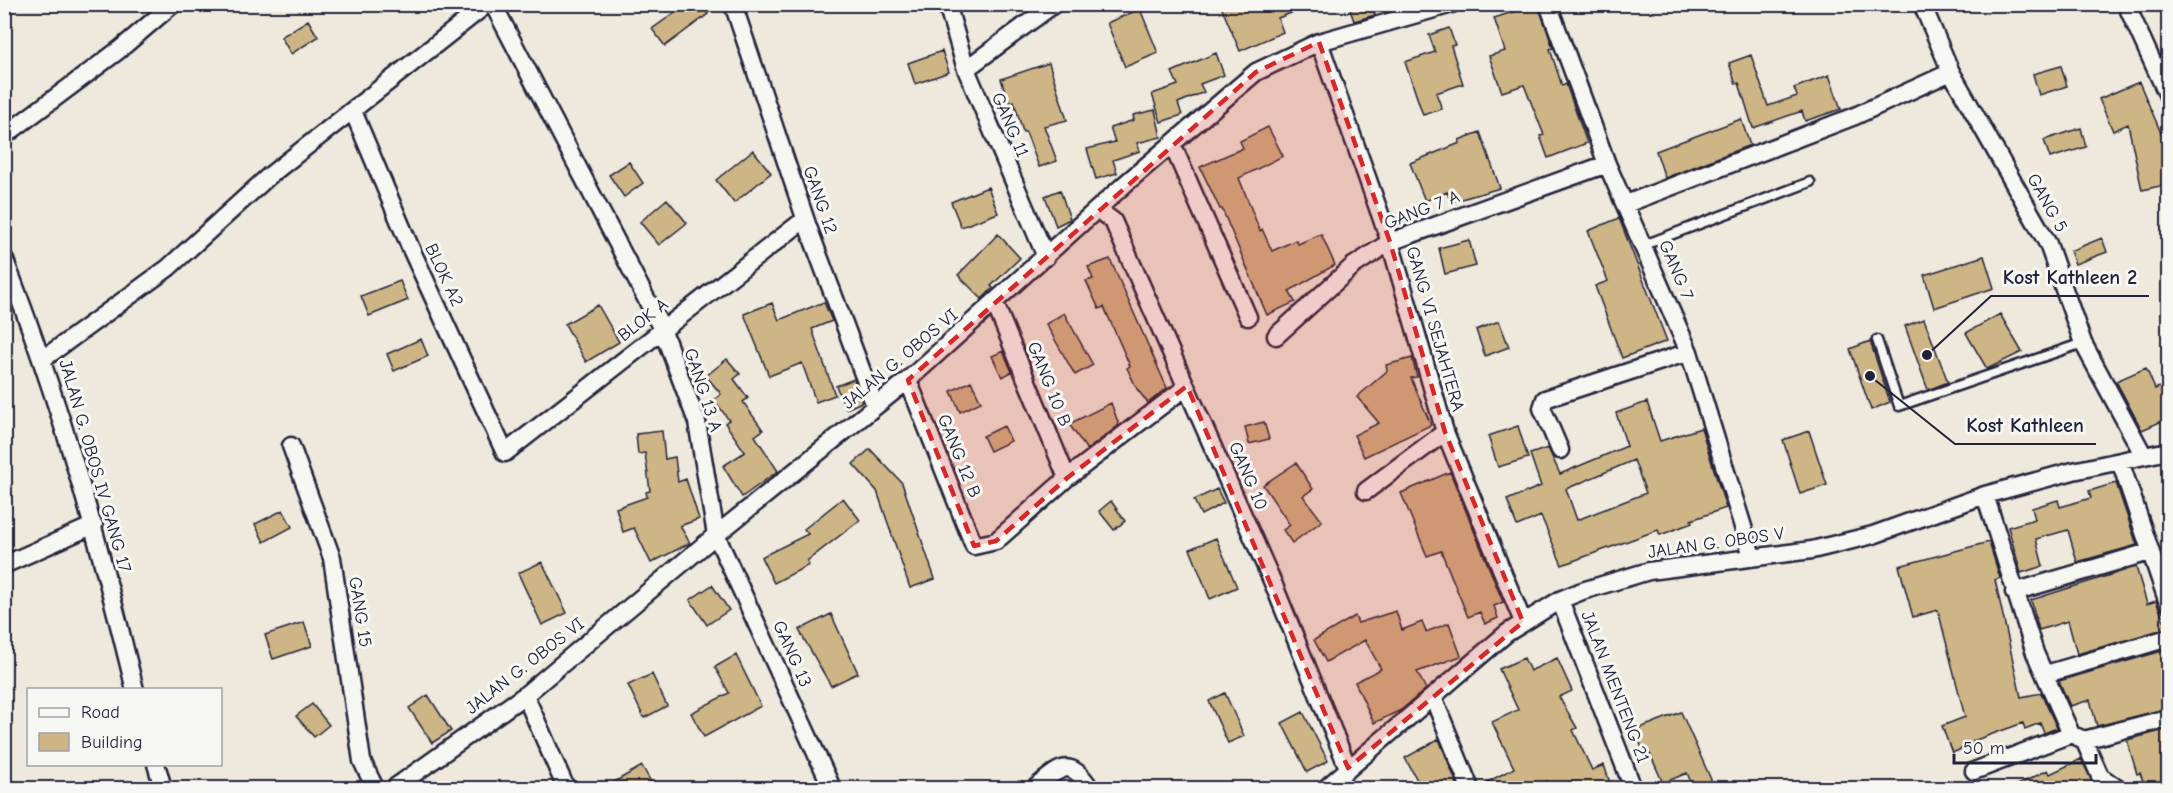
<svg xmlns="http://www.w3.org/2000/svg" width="2173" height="793" font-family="'Comic Neue',sans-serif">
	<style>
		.building { fill: #ceb585; stroke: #22223b; stroke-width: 1.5; fill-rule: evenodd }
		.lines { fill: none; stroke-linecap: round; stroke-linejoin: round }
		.service-casing { stroke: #22223b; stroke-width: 13 }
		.minor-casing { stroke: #22223b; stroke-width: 21 }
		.service { stroke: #f6f6f2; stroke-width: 8 }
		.minor { stroke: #f6f6f2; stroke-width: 16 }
		.marked { fill: #d62828; fill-opacity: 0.2; stroke: #d62828; stroke-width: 4.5; stroke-dasharray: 12 8; stroke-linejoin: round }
		.labels { text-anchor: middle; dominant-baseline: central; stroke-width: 6; stroke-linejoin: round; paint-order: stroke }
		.street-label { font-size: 18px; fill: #22223b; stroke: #f6f6f2 }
		.leader { fill: none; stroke: #22223b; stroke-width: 2 }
		.callout-dot { fill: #22223b; stroke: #f6f6f2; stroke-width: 2 }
		.callout-label { font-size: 20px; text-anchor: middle; font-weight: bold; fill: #22223b; stroke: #f6f6f2; stroke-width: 6; stroke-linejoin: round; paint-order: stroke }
	</style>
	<rect width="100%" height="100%" fill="#eee9dc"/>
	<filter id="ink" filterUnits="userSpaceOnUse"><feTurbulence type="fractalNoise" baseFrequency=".0167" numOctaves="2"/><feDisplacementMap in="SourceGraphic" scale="12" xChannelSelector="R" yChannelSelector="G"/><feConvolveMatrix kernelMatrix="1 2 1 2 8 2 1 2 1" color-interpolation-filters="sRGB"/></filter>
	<g filter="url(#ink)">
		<path class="building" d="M687,4H701L708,14L665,46L652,29Z
			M1220,4H1310V6L1278,18L1283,32L1240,51Z
			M1348,4H1372L1375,15L1354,21Z
			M1538,4L1553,48L1550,49L1562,86L1566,84L1587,143L1548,158L1540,136L1544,135L1524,85L1502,92L1489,56L1505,51L1494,18Z
			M1140,9L1158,53L1125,67L1107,23Z
			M308,20L318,37L291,54L281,37Z
			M1449,28L1455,45L1451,46L1463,84L1436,93L1442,109L1423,115L1405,62L1435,52L1429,35Z
			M942,51L949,72L915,84L908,63Z
			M1216,53L1224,75L1200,84L1204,92L1178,103L1182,115L1161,122L1152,94L1178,85L1172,72Z
			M1751,55L1768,106L1797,96L1794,88L1829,75L1841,109L1805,121L1802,111L1753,128L1739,83L1736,84L1729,63Z
			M1049,63L1067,120L1044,126L1057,161L1039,167L1026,132H1023L1014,101L1009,103L1001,79Z
			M2061,66L2067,86L2039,95L2033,74Z
			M2139,82L2162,135L2169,133V184L2142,190L2128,124L2113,131L2099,99Z
			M1155,110L1161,137L1137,143L1140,151L1113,160L1117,173L1096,179L1087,149L1115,142L1110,128L1134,120L1133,115Z
			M1741,119L1750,145L1665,178L1656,151Z
			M1268,127L1283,156L1239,178L1260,231L1262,229L1272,251L1296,240L1298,244L1321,234L1335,265L1289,291L1295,302L1267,315L1222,209H1220L1200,167L1243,148L1240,141Z
			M2081,128L2086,147L2050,158L2044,140Z
			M1480,132L1500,188L1451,202L1447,192L1425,201L1410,163L1460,143L1459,140Z
			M753,150L771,173L734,203L716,180Z
			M629,162L643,183L624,197L609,175Z
			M988,187L998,213L961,227L951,202Z
			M1060,190L1070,219L1056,226L1045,196Z
			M667,199L687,223L659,245L640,222Z
			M1619,218L1667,341L1622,358L1595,286L1608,281L1588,231Z
			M998,234L1020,258L991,286L993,288L982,299L958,275Z
			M2102,238L2107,252L2075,264L2070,251Z
			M1469,240L1476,266L1445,274L1439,248Z
			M1984,256L1994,288L1934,308L1924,275Z
			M1110,259L1167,388L1148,403L1137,389L1127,368L1130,366L1104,307L1099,309L1086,281L1093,279L1088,267Z
			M400,281L408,300L369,316L361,296Z
			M824,302L832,321L812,329L835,395L816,402L802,363L769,376L744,314L772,303L779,320Z
			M598,305L619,342L586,362L565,324Z
			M1064,313L1093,365L1075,375L1046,324Z
			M2000,314L2022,352L1987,369L1966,333Z
			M1924,319L1948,382L1928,390L1905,326Z
			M1499,321L1509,347L1485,356L1476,330Z
			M421,339L428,356L394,371L387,354Z
			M1870,341L1890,402L1871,410L1850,349Z
			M1003,351L1012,372L1002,377L992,356Z
			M1412,358L1417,377L1411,378L1431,425L1364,457L1354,435L1379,423L1357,397L1387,371L1386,365Z
			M727,359L740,374L734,379L748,398L743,402L763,430L755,436L778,471L742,497L723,466L745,452L725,423L729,420L714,400L721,394L706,376Z
			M2146,368L2155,389L2169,383V418L2142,430L2116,381Z
			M854,379L862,402L846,409L836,386Z
			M971,381L981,402L960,412L951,391Z
			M1647,402L1660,441L1701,428L1726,508L1691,520L1692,523L1660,535L1658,530L1562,565L1541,516L1517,526L1507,500L1541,486L1530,454L1548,448L1560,474L1627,446L1616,413ZM1634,460L1646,493L1577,520L1566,489Z
			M1111,403L1119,425L1087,450L1069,424Z
			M1264,422L1269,439L1249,444L1245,427Z
			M1004,426L1011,441L990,451L983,436Z
			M1518,426L1528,458L1498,467L1488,436Z
			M662,431L665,459L675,457L678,482L686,479L699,519L680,526L690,543L651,563L634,528L623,532L616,508L647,497L646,492L650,491L645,453L638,454L636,434Z
			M1809,431L1827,485L1800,494L1783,440Z
			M870,449L902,483L935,579L910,588L877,491L853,464Z
			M1296,463L1313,489L1303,496L1322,521L1292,543L1283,530L1290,525L1263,485Z
			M1450,472L1503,602L1494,606L1498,618L1485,624L1480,612L1468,617L1441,551L1427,556L1401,493Z
			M2116,483L2137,545L2077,562L2068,530L2036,539L2043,566L2021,573L2008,527L2035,519L2032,508L2058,500L2060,507L2091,498L2089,491Z
			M1217,489L1224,503L1201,515L1194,500Z
			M843,498L860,520L807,561L809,565L774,583L761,557L808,534L804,529Z
			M1111,501L1125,521L1114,530L1099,511Z
			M283,510L292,527L264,542L255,524Z
			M1216,538L1237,587L1210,599L1190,549Z
			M1989,542L2000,578L1995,580L2021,697L2041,693L2057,728L2044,733L2040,723L2025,729L2023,723L1973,741L1974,744L1952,753L1942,726L1965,717L1938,610L1913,617L1899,566Z
			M542,562L567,613L542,625L518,573Z
			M2136,567L2147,604L2156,601L2167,628L2077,654L2068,621L2039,630L2031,600Z
			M712,585L729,610L707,625L690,600Z
			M1396,611L1402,630L1422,622L1426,632L1449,623L1461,656L1417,672L1426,689L1401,710L1374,723L1355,682L1381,669L1365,640L1326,662L1314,640L1355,616L1358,623Z
			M831,614L858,673L831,686L799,630Z
			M304,622L312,646L273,659L265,635Z
			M2169,649V708L2097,726L2090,700L2070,706L2059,681Z
			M736,655L761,706L704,737L691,713L729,693L715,667Z
			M1524,658L1530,671L1557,658L1572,691L1559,697L1577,728L1573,730L1592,770L1604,765L1612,789H1549L1547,781L1532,789H1480V786L1514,768L1492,722L1518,710L1499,669Z
			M652,674L667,706L644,718L628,685Z
			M1225,693L1244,736L1228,743L1209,701Z
			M428,695L451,731L432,743L409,708Z
			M312,704L329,725L314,737L296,716Z
			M1303,712L1328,761L1307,772L1282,723Z
			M1681,712L1713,784L1702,789H1694L1687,773L1663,783L1650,754L1645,756L1635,730Z
			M2169,729V789H2146L2140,773L2137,774L2127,740Z
			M1439,739L1459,789H1422L1405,758Z
			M2081,759L2096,789H2009L2048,770L2050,774Z
			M642,766L655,789H602Z"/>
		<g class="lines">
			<g class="service-casing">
				<path id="service" d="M1644,245L1810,182
					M1877,340L1899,406L2083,343"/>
			</g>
			<g class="minor-casing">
				<path id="minor" d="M493,4L662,329L697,422L716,535L832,788
					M733,4L808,227L875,406
					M947,4L966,69L1046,257
					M1548,4L1607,164L1689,352L1752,556
					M1922,4L1951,72L2048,244L2083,343L2144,456
					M2126,4L2168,96
					M1319,42L1390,242L1445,432L1523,622
					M966,69L1054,4
					M353,111L411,249L505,453L805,219
					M4,136L119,50L173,4
					M1172,144L1248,317
					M1626,204L1855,116L1951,72
					M1098,210L1113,221L1273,583L1348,768
					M4,258C60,401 99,541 135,690
					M995,304L1067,478
					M1276,336L1353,266L1390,242L1607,164
					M43,359L168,268L269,176L487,4
					M908,380L974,546L996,541L1067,478L1186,387
					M291,446L332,558L362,761L375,788
					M1560,450L1542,408L1545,399L1689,352
					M2120,461L2168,603
					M1366,491L1445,432
					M4,565L94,525
					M2014,592L2149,552
					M1560,600L1633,788
					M2046,674L2168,638
					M525,695L566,788
					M1433,697L1470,788
					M2071,734L2084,740L2168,718
					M2084,740L2100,776L2117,788
					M156,764L163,788
					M1974,771L2071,734L2035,653L1985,495
					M394,788L525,695L716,535L908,380L1125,184L1256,72L1319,42L1452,4
					M1035,788C1060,768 1069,756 1090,788
					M1326,788L1507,633L1560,600L1582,591L1649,571L1812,550L1873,535L1985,495L2073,471L2168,451"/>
			</g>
			<use href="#service" class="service"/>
			<use href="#minor" class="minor"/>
		</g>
	</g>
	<path class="marked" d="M1319,42L1390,242L1445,432L1523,622L1348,768L1187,386L1067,478L996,541L974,546L908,380L1256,72Z"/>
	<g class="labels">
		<g class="street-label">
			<text transform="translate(1010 125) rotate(67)">GANG 11</text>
			<text transform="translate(820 200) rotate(71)">GANG 12</text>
			<text transform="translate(2047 203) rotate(61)">GANG 5</text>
			<text transform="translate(1422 210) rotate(-21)">GANG 7 A</text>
			<text transform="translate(1676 270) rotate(67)">GANG 7</text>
			<text transform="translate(444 275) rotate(65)">BLOK A2</text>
			<text transform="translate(643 320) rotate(-38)">BLOK A</text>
			<text transform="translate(1435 329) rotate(74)">GANG VI SEJAHTERA</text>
			<text transform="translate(900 359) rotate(-40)">JALAN G. OBOS VI</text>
			<text transform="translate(1049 384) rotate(68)">GANG 10 B</text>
			<text transform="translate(703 390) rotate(72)">GANG 13 A</text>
			<text transform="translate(959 456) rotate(68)">GANG 12 B</text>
			<text transform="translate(95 466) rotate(74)">JALAN G. OBOS IV GANG 17</text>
			<text transform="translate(1248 476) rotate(67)">GANG 10</text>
			<text transform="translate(1716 543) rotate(-8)">JALAN G. OBOS V</text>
			<text transform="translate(360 612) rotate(81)">GANG 15</text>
			<text transform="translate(792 654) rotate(66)">GANG 13</text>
			<text transform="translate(525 666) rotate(-38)">JALAN G. OBOS VI</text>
			<text transform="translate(1615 687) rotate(69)">JALAN MENTENG 21</text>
		</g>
	</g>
	<path class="leader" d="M1927 355L1991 296H2149M1870 376L1955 444H2096"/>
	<g class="callout-dot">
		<circle cx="1927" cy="355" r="6"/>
		<circle cx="1870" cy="376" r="6"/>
	</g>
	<g class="callout-label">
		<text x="2070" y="284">Kost Kathleen 2</text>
		<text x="2025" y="432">Kost Kathleen</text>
	</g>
	<rect width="2173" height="793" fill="none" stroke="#f6f6f2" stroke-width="24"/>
	<rect x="12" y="12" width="2149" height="769" fill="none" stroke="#22223b" stroke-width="2" filter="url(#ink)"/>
	<rect x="27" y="688" width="195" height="78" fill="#f6f6f2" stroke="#a1a1a9" stroke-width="1.5"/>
	<rect x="39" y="708" width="30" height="9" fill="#f6f6f2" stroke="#a1a1a9" stroke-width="1.5"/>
	<text x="81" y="718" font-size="18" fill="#22223b">Road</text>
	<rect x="39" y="733" width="30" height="18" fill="#ceb585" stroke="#a1a1a9" stroke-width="1.5"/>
	<text x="81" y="748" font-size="18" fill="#22223b">Building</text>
	<path d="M1954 754v9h142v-9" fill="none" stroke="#22223b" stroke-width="3"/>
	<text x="1963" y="754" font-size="18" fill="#22223b" stroke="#f6f6f2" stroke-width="4.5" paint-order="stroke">50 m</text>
</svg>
